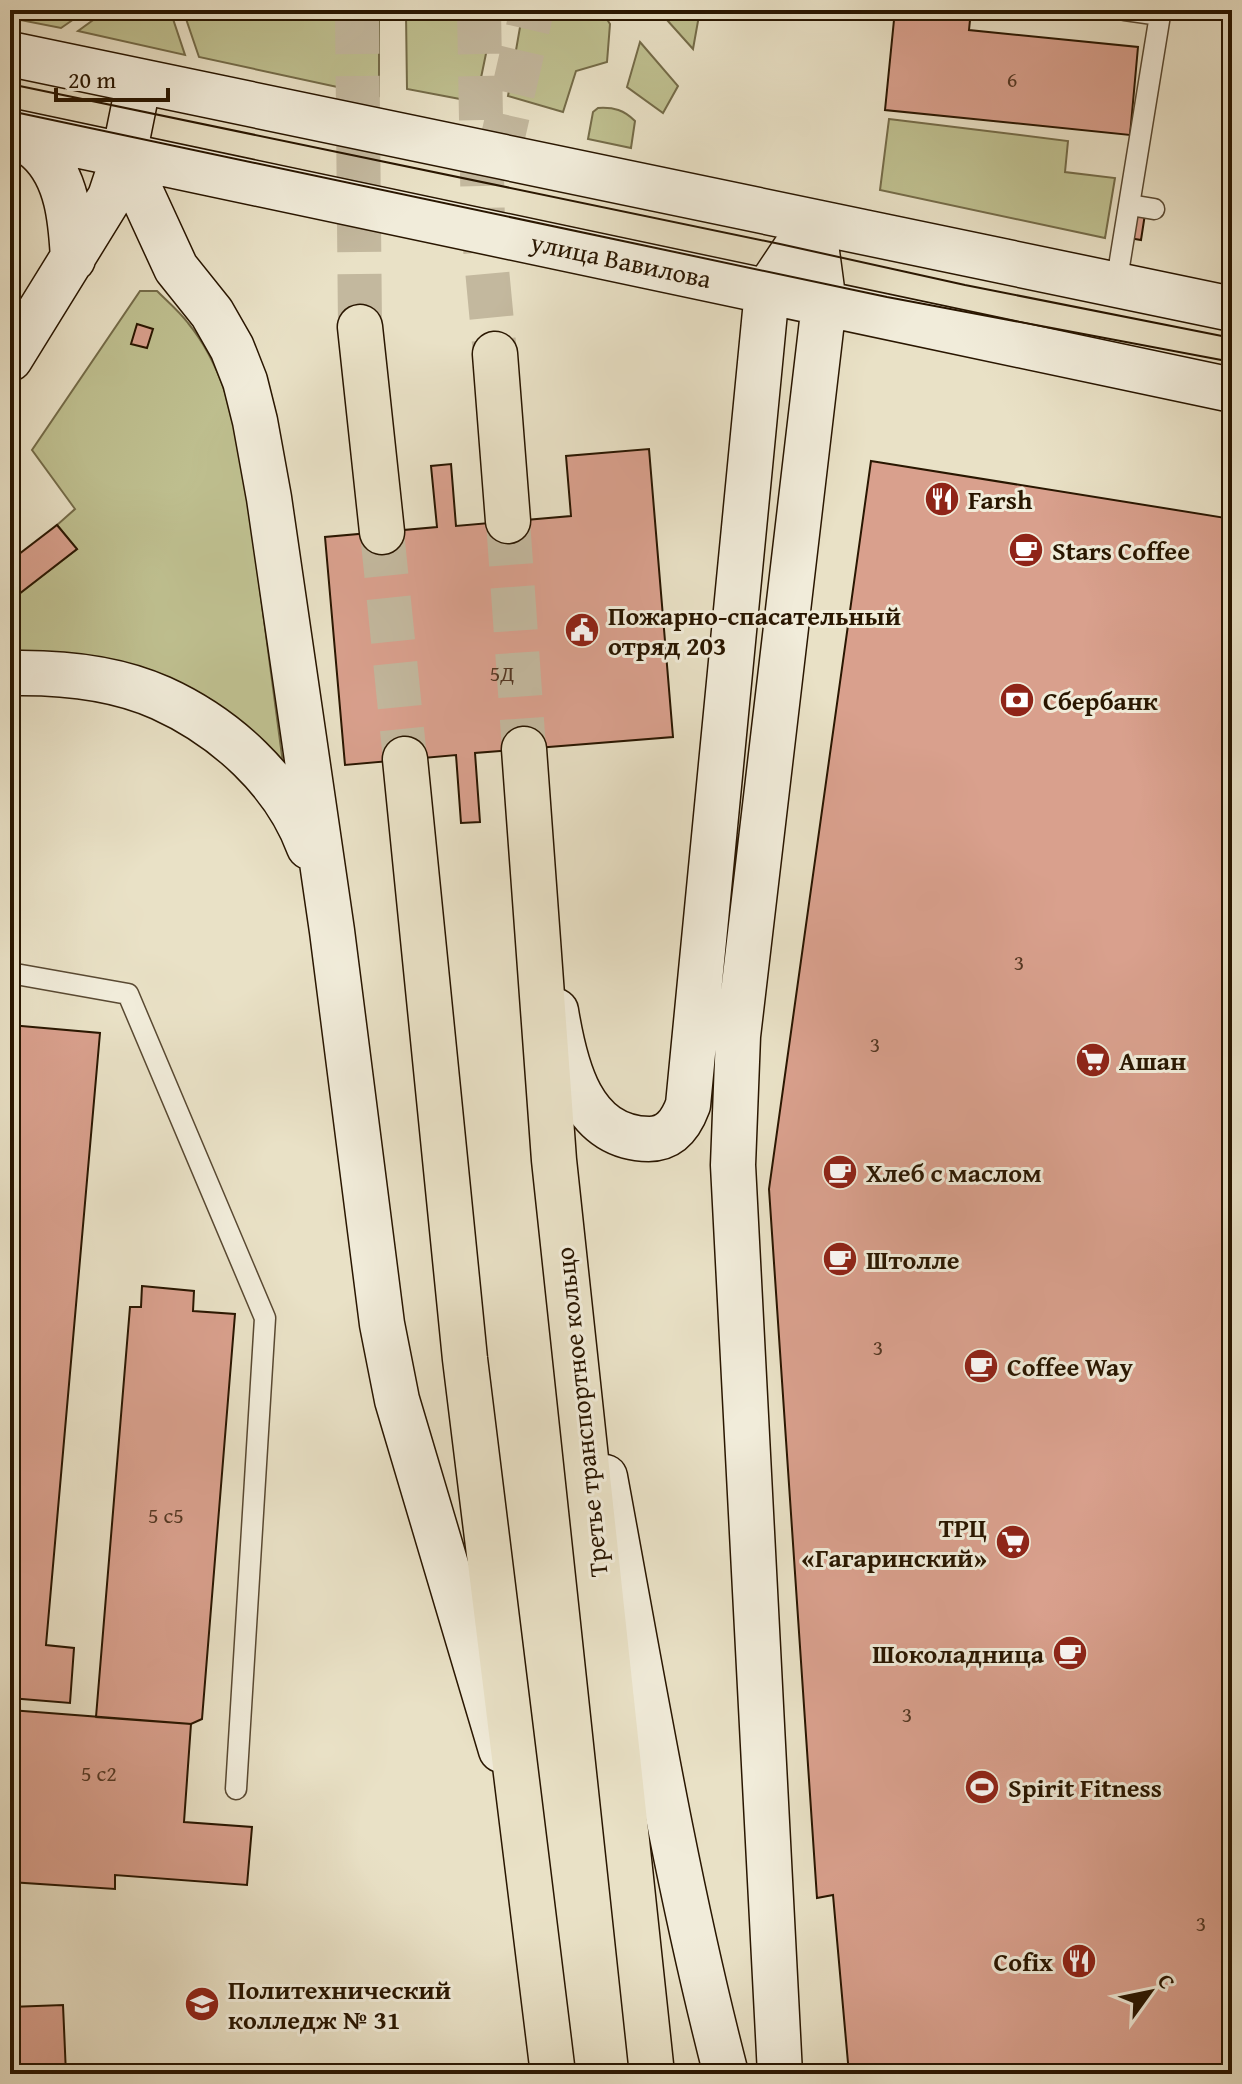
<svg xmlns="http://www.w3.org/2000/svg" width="1242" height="2084" font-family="'Gentium Book Plus',serif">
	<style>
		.green { fill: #bfc090; stroke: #746b48; stroke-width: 2 }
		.building { fill: #d9a08d; stroke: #291600; stroke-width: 2 }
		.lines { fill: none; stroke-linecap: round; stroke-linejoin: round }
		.primary-tunnel { stroke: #c3b89e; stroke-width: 44; stroke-dasharray: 44 22; stroke-linecap: butt }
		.lane-casing { stroke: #594932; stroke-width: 23 }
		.secondary-casing { stroke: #291600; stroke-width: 47 }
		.primary-casing { stroke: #291600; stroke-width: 47 }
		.lane { stroke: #f1ecda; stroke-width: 20 }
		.secondary { stroke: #f1ecda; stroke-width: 44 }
		.primary { stroke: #e9e1c6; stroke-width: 44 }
		.tram { stroke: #291600; stroke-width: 2 }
		.labels { text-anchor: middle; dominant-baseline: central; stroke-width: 6; stroke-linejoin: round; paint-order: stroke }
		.number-label { font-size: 22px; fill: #553823 }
		.street-label { font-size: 26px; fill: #291600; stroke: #f1ecda }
		.poi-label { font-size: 26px; font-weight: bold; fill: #291600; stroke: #f1ecda; text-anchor: start }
	</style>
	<rect width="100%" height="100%" fill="#e9e1c6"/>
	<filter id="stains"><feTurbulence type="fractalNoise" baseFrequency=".0025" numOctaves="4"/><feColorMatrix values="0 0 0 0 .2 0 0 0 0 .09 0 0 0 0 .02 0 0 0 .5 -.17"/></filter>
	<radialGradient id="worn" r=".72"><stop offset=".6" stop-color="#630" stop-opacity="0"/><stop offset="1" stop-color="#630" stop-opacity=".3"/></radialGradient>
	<path class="green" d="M10,10H87L61,28L10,18Z
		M107,10H170L185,55L78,31Z
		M183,10H379V96L199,57Z
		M411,10H495L476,102L407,89L406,14Z
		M523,10H601L610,24L607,62L576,71L563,112L508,96Z
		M658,10H700L693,49Z
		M640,42L678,86L663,113L627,87Z
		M598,108C614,107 624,110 635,121L631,148L588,139L593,112Z
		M889,119L1068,141L1065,172L1115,178L1105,238L880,190Z
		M140,291H157C167,301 179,311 188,323C222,364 234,418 244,469L284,771L10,660V601L77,549L57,525L75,509L32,450Z"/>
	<path class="building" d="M895,10H971L969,30L1138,47L1130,135L885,110Z
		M1134,212L1145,214L1141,240L1129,238Z
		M137,324L153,329L147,348L131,344Z
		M649,449L673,737L475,753L480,822L461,823L456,755L345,765L325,537L437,527L431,466L451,464L456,526L571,516L566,456Z
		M871,461L1232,519V2074H849L833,1895L817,1898L769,1189Z
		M57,525L77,549L10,601V561Z
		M10,1025L100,1033L46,1645L74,1648L70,1703L10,1698Z
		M142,1286L194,1291L193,1311L235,1314L202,1719L191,1724L96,1717L130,1307H141Z
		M10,1710L191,1724L184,1822L252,1827L247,1885L115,1875V1889L10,1882Z
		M63,2005L66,2074H10V2007Z"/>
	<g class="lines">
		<path class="primary-tunnel" d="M357,10L360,327
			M479,10L483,227L495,354
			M498,158L532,10
			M508,521L524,749
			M382,532L405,759"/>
		<g class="lane-casing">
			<path id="lane" d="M1130,205L1154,209
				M1116,285L1160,15L1125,10
				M10,973L128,994L265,1318L236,1789"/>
		</g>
		<g class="secondary-casing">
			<path id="secondary" d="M10,54L1232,309
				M10,131L1232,390
				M11,132C20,138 30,143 38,150C68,177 71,222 73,259
				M124,155L176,268L212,313L232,348L245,381L255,421L269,498L332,931L382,1324L397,1400L501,1750
				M10,359L110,197L124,155L139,81
				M10,673C60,672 115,677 161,698C225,727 285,781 309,847
				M556,1011C565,1066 581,1138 649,1139C670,1139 681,1124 688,1105L767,291L813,222
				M605,1477C642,1677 675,1877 726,2074
				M780,2074L733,1165L738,1036L824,304L813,222"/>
		</g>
		<g class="primary-casing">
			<path id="primary" d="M360,327L382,532
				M495,354L508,521
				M524,749L554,1160L652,2074
				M405,759L465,1359L553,2074"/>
		</g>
		<use href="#lane" class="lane"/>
		<use href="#secondary" class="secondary"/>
		<use href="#primary" class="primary"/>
		<path class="tram" d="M10,84L780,244L965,285L1232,338
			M10,111L887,297L1232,362"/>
	</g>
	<defs>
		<g id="restaurant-disc" transform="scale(1.8)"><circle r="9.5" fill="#8f2418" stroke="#f1ecda"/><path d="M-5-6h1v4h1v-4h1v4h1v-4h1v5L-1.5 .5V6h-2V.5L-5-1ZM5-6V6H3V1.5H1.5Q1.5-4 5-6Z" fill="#fff"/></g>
		<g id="cafe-disc" transform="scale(1.8)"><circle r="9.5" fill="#8f2418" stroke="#f1ecda"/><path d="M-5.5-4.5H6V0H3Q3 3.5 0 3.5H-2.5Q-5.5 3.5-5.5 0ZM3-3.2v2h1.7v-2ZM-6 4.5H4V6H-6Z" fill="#fff"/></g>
		<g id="civic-disc" transform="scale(1.8)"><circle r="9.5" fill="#8f2418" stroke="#f1ecda"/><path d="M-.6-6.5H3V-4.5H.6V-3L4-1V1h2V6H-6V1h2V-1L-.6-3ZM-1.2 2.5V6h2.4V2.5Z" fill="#fff"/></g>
		<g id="bank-disc" transform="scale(1.8)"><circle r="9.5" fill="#8f2418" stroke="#f1ecda"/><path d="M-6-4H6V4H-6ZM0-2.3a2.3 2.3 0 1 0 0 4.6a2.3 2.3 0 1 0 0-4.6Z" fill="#fff"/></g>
		<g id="supermarket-disc" transform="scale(1.8)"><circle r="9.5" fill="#8f2418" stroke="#f1ecda"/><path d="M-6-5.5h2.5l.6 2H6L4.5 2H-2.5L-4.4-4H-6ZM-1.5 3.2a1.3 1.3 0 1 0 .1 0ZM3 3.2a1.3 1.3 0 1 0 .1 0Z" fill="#fff"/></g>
		<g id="stadium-disc" transform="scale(1.8)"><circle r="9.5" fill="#8f2418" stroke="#f1ecda"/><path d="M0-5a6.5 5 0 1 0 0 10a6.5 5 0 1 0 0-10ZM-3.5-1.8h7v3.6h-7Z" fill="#fff"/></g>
		<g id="university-disc" transform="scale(1.8)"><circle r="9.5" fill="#8f2418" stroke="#f1ecda"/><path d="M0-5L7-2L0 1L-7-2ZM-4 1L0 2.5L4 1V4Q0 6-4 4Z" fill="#fff"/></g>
	</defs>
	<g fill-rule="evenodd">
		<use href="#restaurant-disc" x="942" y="499"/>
		<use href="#cafe-disc" x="1026" y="550"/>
		<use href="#civic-disc" x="582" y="630"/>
		<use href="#bank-disc" x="1017" y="700"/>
		<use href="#supermarket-disc" x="1093" y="1060"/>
		<use href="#cafe-disc" x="840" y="1172"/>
		<use href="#cafe-disc" x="840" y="1259"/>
		<use href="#cafe-disc" x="981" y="1366"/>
		<use href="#supermarket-disc" x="1013" y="1542"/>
		<use href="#cafe-disc" x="1070" y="1653"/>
		<use href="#stadium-disc" x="982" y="1787"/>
		<use href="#restaurant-disc" x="1079" y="1961"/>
		<use href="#university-disc" x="202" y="2004"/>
	</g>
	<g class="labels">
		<g class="number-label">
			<text x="1012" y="79">6</text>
			<text x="502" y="673">5Д</text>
			<text x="1019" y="962">3</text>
			<text x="875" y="1044">3</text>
			<text x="878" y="1347">3</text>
			<text x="166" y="1515">5 с5</text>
			<text x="907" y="1714">3</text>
			<text x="99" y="1773">5 с2</text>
			<text x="1201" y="1923">3</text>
		</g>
		<g class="street-label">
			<text transform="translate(621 260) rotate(12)">улица Вавилова</text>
			<text transform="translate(581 1412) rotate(-96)">Третье транспортное кольцо</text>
		</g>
		<g class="poi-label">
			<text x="968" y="499">Farsh</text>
			<text x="1052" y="550">Stars Coffee</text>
			<text x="608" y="615">Пожарно-спасательный<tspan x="608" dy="30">отряд 203</tspan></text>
			<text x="1043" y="700">Сбербанк</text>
			<text x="1119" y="1060">Ашан</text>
			<text x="866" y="1172">Хлеб с маслом</text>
			<text x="866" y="1259">Штолле</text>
			<text x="1007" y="1366">Coffee Way</text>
			<text x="987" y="1527" text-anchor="end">ТРЦ<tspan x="987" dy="30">«Гагаринский»</tspan></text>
			<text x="1044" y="1653" text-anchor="end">Шоколадница</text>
			<text x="1008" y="1787">Spirit Fitness</text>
			<text x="1053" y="1961" text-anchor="end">Cofix</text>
			<text x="228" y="1989">Политехнический<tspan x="228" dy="30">колледж № 31</tspan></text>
		</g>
	</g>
	<rect width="1242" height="2084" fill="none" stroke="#e9e1c6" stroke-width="40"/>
	<rect x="12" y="12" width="1218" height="2060" fill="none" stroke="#291600" stroke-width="4"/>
	<rect x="20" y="20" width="1202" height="2044" fill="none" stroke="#291600" stroke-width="2"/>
	<g transform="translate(1150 1992) rotate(57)" stroke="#f1ecda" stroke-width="6" paint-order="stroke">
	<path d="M0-6L14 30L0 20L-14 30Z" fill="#291600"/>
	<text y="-12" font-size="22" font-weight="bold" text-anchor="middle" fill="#291600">С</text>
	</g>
	<path d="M56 88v12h112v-12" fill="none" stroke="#291600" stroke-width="4"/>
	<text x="68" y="88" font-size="24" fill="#291600" stroke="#f1ecda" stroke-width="6" paint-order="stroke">20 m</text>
	<rect width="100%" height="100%" filter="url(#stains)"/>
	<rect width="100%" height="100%" fill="url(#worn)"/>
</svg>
